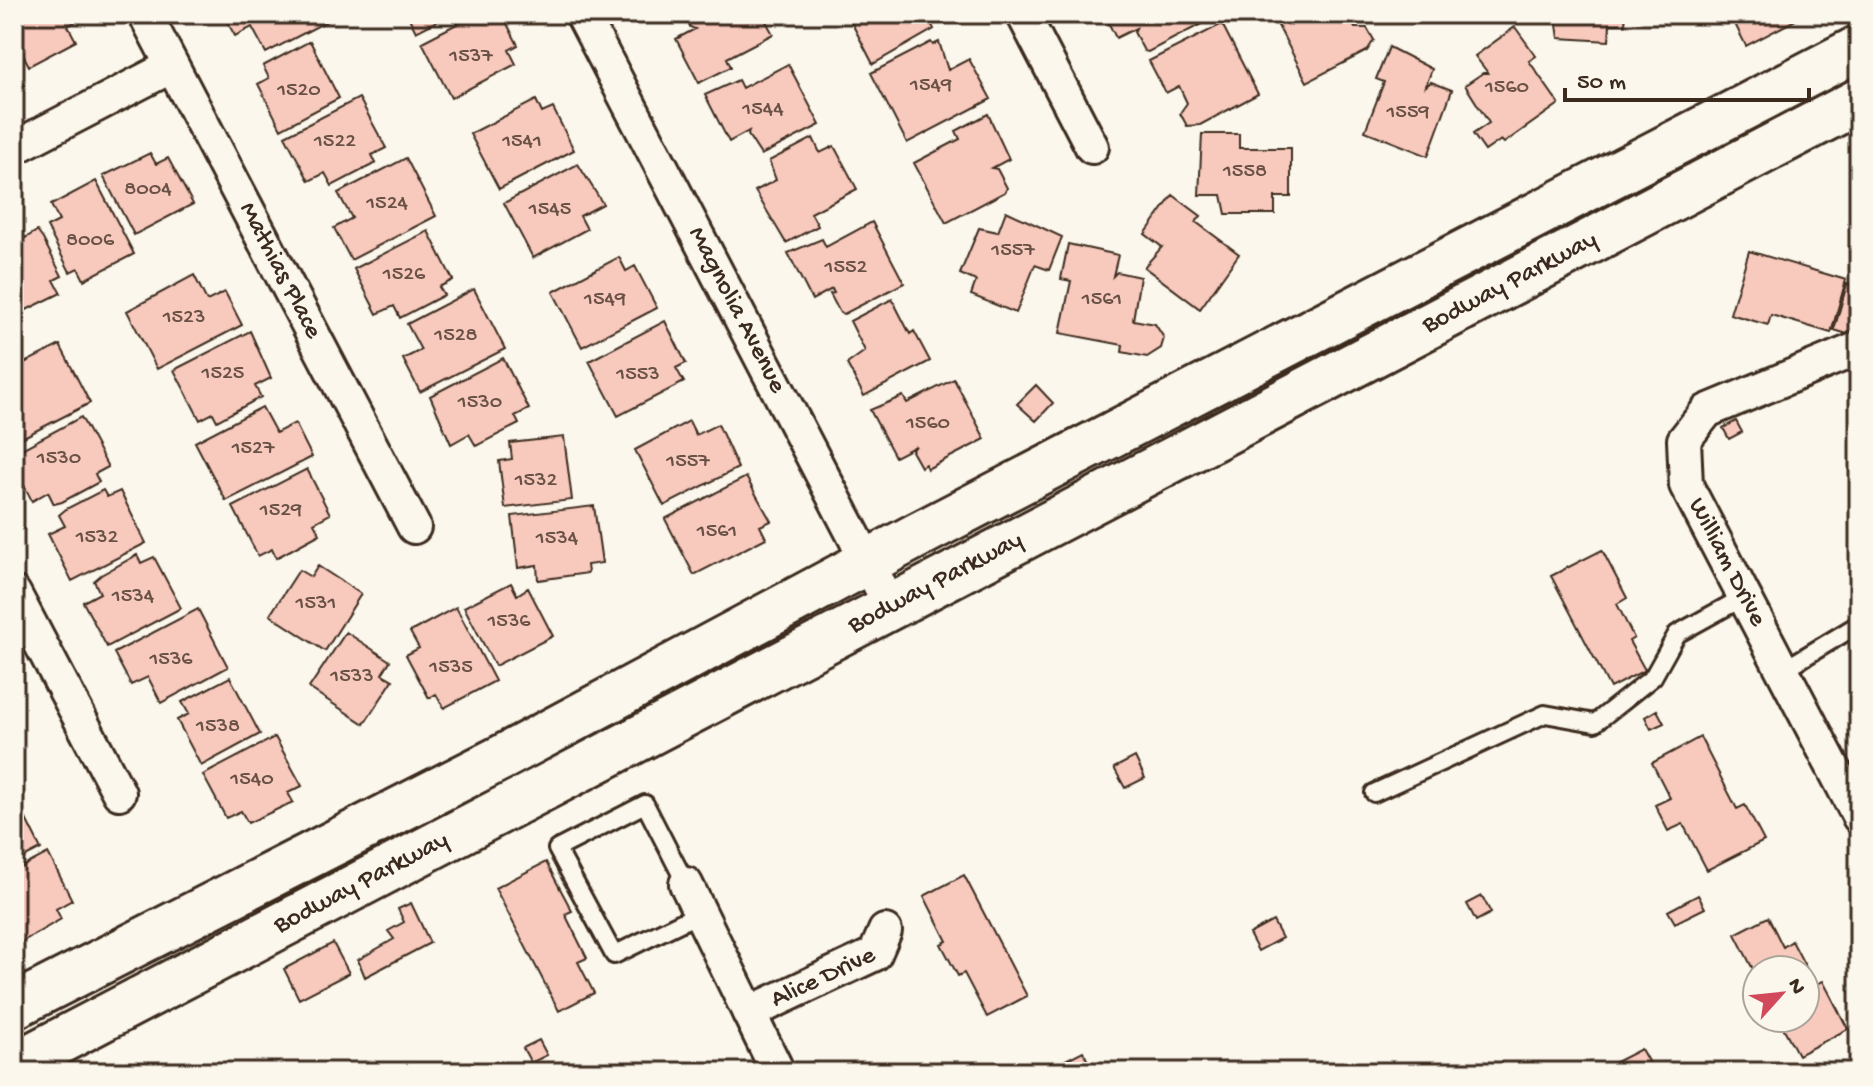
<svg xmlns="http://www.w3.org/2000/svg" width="1873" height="1086" font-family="'Gochi Hand',sans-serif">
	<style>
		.building { fill: #f8c9bd; stroke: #3b2a1e; stroke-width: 2 }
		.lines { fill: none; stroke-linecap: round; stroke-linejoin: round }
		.lane-casing { stroke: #3b2a1e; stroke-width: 22 }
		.street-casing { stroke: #3b2a1e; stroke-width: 38 }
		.secondary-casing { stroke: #3b2a1e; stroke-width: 50 }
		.lane { stroke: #fbf7ec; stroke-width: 16 }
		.street { stroke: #fbf7ec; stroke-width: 32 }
		.secondary { stroke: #fbf7ec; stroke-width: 44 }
		.labels { text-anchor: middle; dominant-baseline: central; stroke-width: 6; stroke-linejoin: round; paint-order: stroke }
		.number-label { font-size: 22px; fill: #6a5246 }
		.street-label { font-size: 26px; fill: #3b2a1e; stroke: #fbf7ec }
	</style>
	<rect width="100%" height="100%" fill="#fbf7ec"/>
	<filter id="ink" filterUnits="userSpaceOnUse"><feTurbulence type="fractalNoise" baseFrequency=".0125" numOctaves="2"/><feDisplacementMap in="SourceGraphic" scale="16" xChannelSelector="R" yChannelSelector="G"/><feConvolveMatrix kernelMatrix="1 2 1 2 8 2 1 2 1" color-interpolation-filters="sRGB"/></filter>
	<g filter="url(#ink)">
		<path class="building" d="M14,14H77L80,19L68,26L76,41L29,66L14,37Z
			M223,14H331L333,18L266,53L252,27L235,36Z
			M407,14H451L416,32Z
			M476,14H502L518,45L509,50L516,64L451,98L422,42Z
			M683,14H762L773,34L727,58L731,67L699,83L676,39L695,29L690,27Z
			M847,14H926L934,29L873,64Z
			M1104,14H1204L1207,21L1148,52L1144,51L1134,32L1136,28L1116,38Z
			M1272,14H1348L1355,28H1367L1374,40L1367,51L1307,82Z
			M1535,14H1626L1625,24H1610L1609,41L1559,38L1556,18L1535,17Z
			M1730,14H1802L1803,16L1746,46Z
			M1222,24L1258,94L1200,125L1187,126L1180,113L1187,103L1179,86L1166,93L1149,61Z
			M1515,27L1536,56L1529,61L1559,104L1504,143L1501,140L1485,151L1473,134L1489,123L1465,85L1483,73H1488L1475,56Z
			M310,41L339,98L281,129L258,84L269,78L263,66Z
			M931,42L933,45L939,42L948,70L969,59L991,99L907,143L871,73Z
			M1389,47L1432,69L1426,86L1431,82L1452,90L1428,156L1365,131L1384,82L1376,79Z
			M788,64L820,125L761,155L748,135L749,131L729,142L705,95L738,80L742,88Z
			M359,98L386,148L372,155L376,163L332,186L325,173L309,181L285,136Z
			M536,100L542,113L553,108L574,150L499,189L470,134Z
			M988,114L1009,159L992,168L997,169L1007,188L1005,192L946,223L914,163L960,139L956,131Z
			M1202,134H1239V148H1291V197H1275V214H1226L1222,195H1199Z
			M813,138L820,153L834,146L857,189L811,213L818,226L786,243L755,191L776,180L769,161Z
			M150,153L156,164L168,158L193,204L134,235L103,176Z
			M406,158L436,216L351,260L334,228L352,218L338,193Z
			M578,164L603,204L580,216L587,229L533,258L504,203Z
			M96,181L134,254L84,280L78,268L70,272L47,227L59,221L51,205Z
			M1173,195L1201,216L1196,222L1239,254L1200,309L1144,267L1162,247L1145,234Z
			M1006,211L1062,237L1049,270L1035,265L1016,313L971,295L976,281L960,274L979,228L998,232Z
			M17,222L25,238L37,231L43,239L62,276L54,280L61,293L14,316Z
			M872,222L904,283L844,314L840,313L830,294L834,293L832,289L812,300L788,253L822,239L826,247Z
			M428,231L453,280L439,287L444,295L400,318L394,306L377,314L354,269Z
			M1068,244L1118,255L1113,276L1117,272L1140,277L1133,320L1155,324L1164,338L1161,348L1147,357L1122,352L1123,345L1060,333L1071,281L1061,279Z
			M1749,251L1846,280L1831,333L1771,315L1768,325L1730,314Z
			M619,257L626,271L635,266L657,308L582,347L553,292Z
			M194,275L207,301L225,292L242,325L157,369L127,311Z
			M1847,284L1859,288V319L1854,336L1834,330Z
			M474,289L505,349L420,392L403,359L421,350L407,324Z
			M892,299L910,334L914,331L930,361L864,396L847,364L865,351L850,321Z
			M665,321L686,363L676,368L684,382L618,416L589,361Z
			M250,331L271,378L255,386L261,397L217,421L213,413L200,420L174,370Z
			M60,345L90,403L14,442V368Z
			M503,358L529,409L515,416L519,424L476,446L469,434L451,444L430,396Z
			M954,379L985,439L927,469L925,464L921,467L912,451L916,446L895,457L870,410L903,396L907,403Z
			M1036,385L1053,403L1036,421L1017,404Z
			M262,407L276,433L295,423L312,457L226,501L195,442Z
			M81,417L108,467L95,474L99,482L62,502L54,504L48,492L32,501L14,466V453Z
			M689,421L696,435L718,424L738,468L664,506L635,450Z
			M1736,421L1742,432L1729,439L1723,428Z
			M564,437L572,500L505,508L499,461L512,459L510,443Z
			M307,469L330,514L314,523L320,534L276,558L272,549L258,556L233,507Z
			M746,477L771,521L760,526L766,538L694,575L665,519Z
			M103,490L107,497L120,491L146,543L72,581L48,534L65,526L59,515L66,509Z
			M594,506L602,563L587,565L588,573L538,580L537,565L518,568L512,516Z
			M1602,550L1627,598L1617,604L1634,638L1629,641L1645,670L1610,688L1551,576Z
			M137,555L141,563L154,557L181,608L107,647L83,602L100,593L94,581L101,575Z
			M318,566L361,594L325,651L270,615L299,570L311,577Z
			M511,583L517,595L528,588L553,636L495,666L464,607Z
			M456,607L495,681L444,708L436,694L429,698L406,655L419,648L410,632Z
			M198,609L228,667L161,703L148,677L131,685L114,653Z
			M346,632L390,661L382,674L393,680L364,724L309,688Z
			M230,677L260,734L201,766L177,720L189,714L182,702Z
			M1657,710L1664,723L1651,729L1645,717Z
			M275,737L302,786L288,793L293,802L248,823L241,811L226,818L203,775Z
			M1700,737L1737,809L1745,805L1764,841L1707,870L1683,824L1668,831L1655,805L1670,798L1652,763Z
			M1135,757L1145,778L1125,788L1114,768Z
			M18,803L41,849L14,863V805Z
			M48,853L72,900L56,909L61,919L18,944L14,937V871Z
			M546,862L572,911L565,914L587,958L578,962L594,993L559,1011L495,888Z
			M964,875L1027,996L987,1017L964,973L958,976L941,944L947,941L924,896Z
			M1698,895L1705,908L1675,923L1668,911Z
			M1482,896L1491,913L1476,921L1467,904Z
			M411,903L430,943L365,977L358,960L394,939L388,931L404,922L398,909Z
			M1768,917L1783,947L1792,941L1815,985L1823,981L1848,1029L1798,1055L1778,1018H1805V970H1757V977L1735,934Z
			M1273,921L1282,938L1258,951L1249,934Z
			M333,943L349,973L299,999L284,969Z
			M539,1040L547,1055L531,1063L523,1048Z
			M1641,1049L1654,1072H1596Z
			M1083,1051L1093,1072H1042Z"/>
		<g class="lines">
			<g class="lane-casing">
				<path id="lane" d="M1783,670L1859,624
					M1374,793L1545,714L1595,723L1653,677L1677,634L1744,597
					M686,884L645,804L557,849L614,955L700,913"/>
			</g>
			<g class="street-casing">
				<g id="street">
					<path id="s1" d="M145,14L414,527"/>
					<path id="s2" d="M582,14L891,607"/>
					<path d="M1023,14L1092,147"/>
					<path d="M14,148L172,66"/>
					<path id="s3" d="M1859,348L1707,411L1684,440L1686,485L1859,817"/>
					<path d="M14,593L119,793"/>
					<path d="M686,884L749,1013"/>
					<path id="s4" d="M778,1072L749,1013L875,954L885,931"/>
				</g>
			</g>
			<g class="secondary-casing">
				<g id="secondary">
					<path d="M14,1006L503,757L918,535L1859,48"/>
					<path id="s5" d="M14,1065L1859,101"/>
				</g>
			</g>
			<use href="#lane" class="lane"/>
			<use href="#street" class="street"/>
			<use href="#secondary" class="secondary"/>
		</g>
	</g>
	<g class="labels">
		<g class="number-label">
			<text x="471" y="57">1537</text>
			<text x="931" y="86">1549</text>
			<text x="1507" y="88">1560</text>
			<text x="299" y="91">1520</text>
			<text x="763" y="110">1544</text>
			<text x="1408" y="113">1559</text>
			<text x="335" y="142">1522</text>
			<text x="522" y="142">1541</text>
			<text x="1245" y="172">1558</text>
			<text x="148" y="190">8004</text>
			<text x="387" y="204">1524</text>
			<text x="550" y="210">1545</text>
			<text x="90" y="241">8006</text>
			<text x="1013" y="251">1557</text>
			<text x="846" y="268">1552</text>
			<text x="404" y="275">1526</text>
			<text x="605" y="300">1549</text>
			<text x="1102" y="300">1561</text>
			<text x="184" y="318">1523</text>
			<text x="456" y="336">1528</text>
			<text x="223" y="374">1525</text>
			<text x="638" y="375">1553</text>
			<text x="480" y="403">1530</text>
			<text x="928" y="424">1560</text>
			<text x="253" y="449">1527</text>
			<text x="59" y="459">1530</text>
			<text x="688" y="462">1557</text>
			<text x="536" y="481">1532</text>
			<text x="281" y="511">1529</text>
			<text x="717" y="532">1561</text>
			<text x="97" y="538">1532</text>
			<text x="557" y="539">1534</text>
			<text x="133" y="597">1534</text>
			<text x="316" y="604">1531</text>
			<text x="509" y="622">1536</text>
			<text x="171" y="660">1536</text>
			<text x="451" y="668">1535</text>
			<text x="352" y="677">1533</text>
			<text x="218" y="727">1538</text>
			<text x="252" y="780">1540</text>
		</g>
		<g class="street-label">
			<text stroke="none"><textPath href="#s1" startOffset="290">Mathias Place</textPath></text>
			<text stroke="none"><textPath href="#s5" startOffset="1688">Bodway Parkway</textPath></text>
			<text stroke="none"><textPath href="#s2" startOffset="334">Magnolia Avenue</textPath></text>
			<text stroke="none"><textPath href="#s3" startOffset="334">William Drive</textPath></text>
			<text stroke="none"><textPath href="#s5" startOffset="1040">Bodway Parkway</textPath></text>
			<text stroke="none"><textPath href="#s5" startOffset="392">Bodway Parkway</textPath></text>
			<text stroke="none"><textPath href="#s4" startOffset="148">Alice Drive</textPath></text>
		</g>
	</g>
	<rect width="1873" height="1086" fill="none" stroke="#fbf7ec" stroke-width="48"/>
	<rect x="24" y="24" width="1825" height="1038" fill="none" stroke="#3b2a1e" stroke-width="3" filter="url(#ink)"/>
	<g transform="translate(1781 994) rotate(63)"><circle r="38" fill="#fbf7ec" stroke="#aea59a" stroke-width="2"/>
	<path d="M0-6L14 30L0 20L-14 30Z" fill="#d1495b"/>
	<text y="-12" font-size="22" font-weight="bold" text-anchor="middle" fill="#3b2a1e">N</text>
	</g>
	<path d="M1565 88v12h244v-12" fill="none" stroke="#3b2a1e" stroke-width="4"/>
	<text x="1577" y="88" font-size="24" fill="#3b2a1e" stroke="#fbf7ec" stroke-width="6" paint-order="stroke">50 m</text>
</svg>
